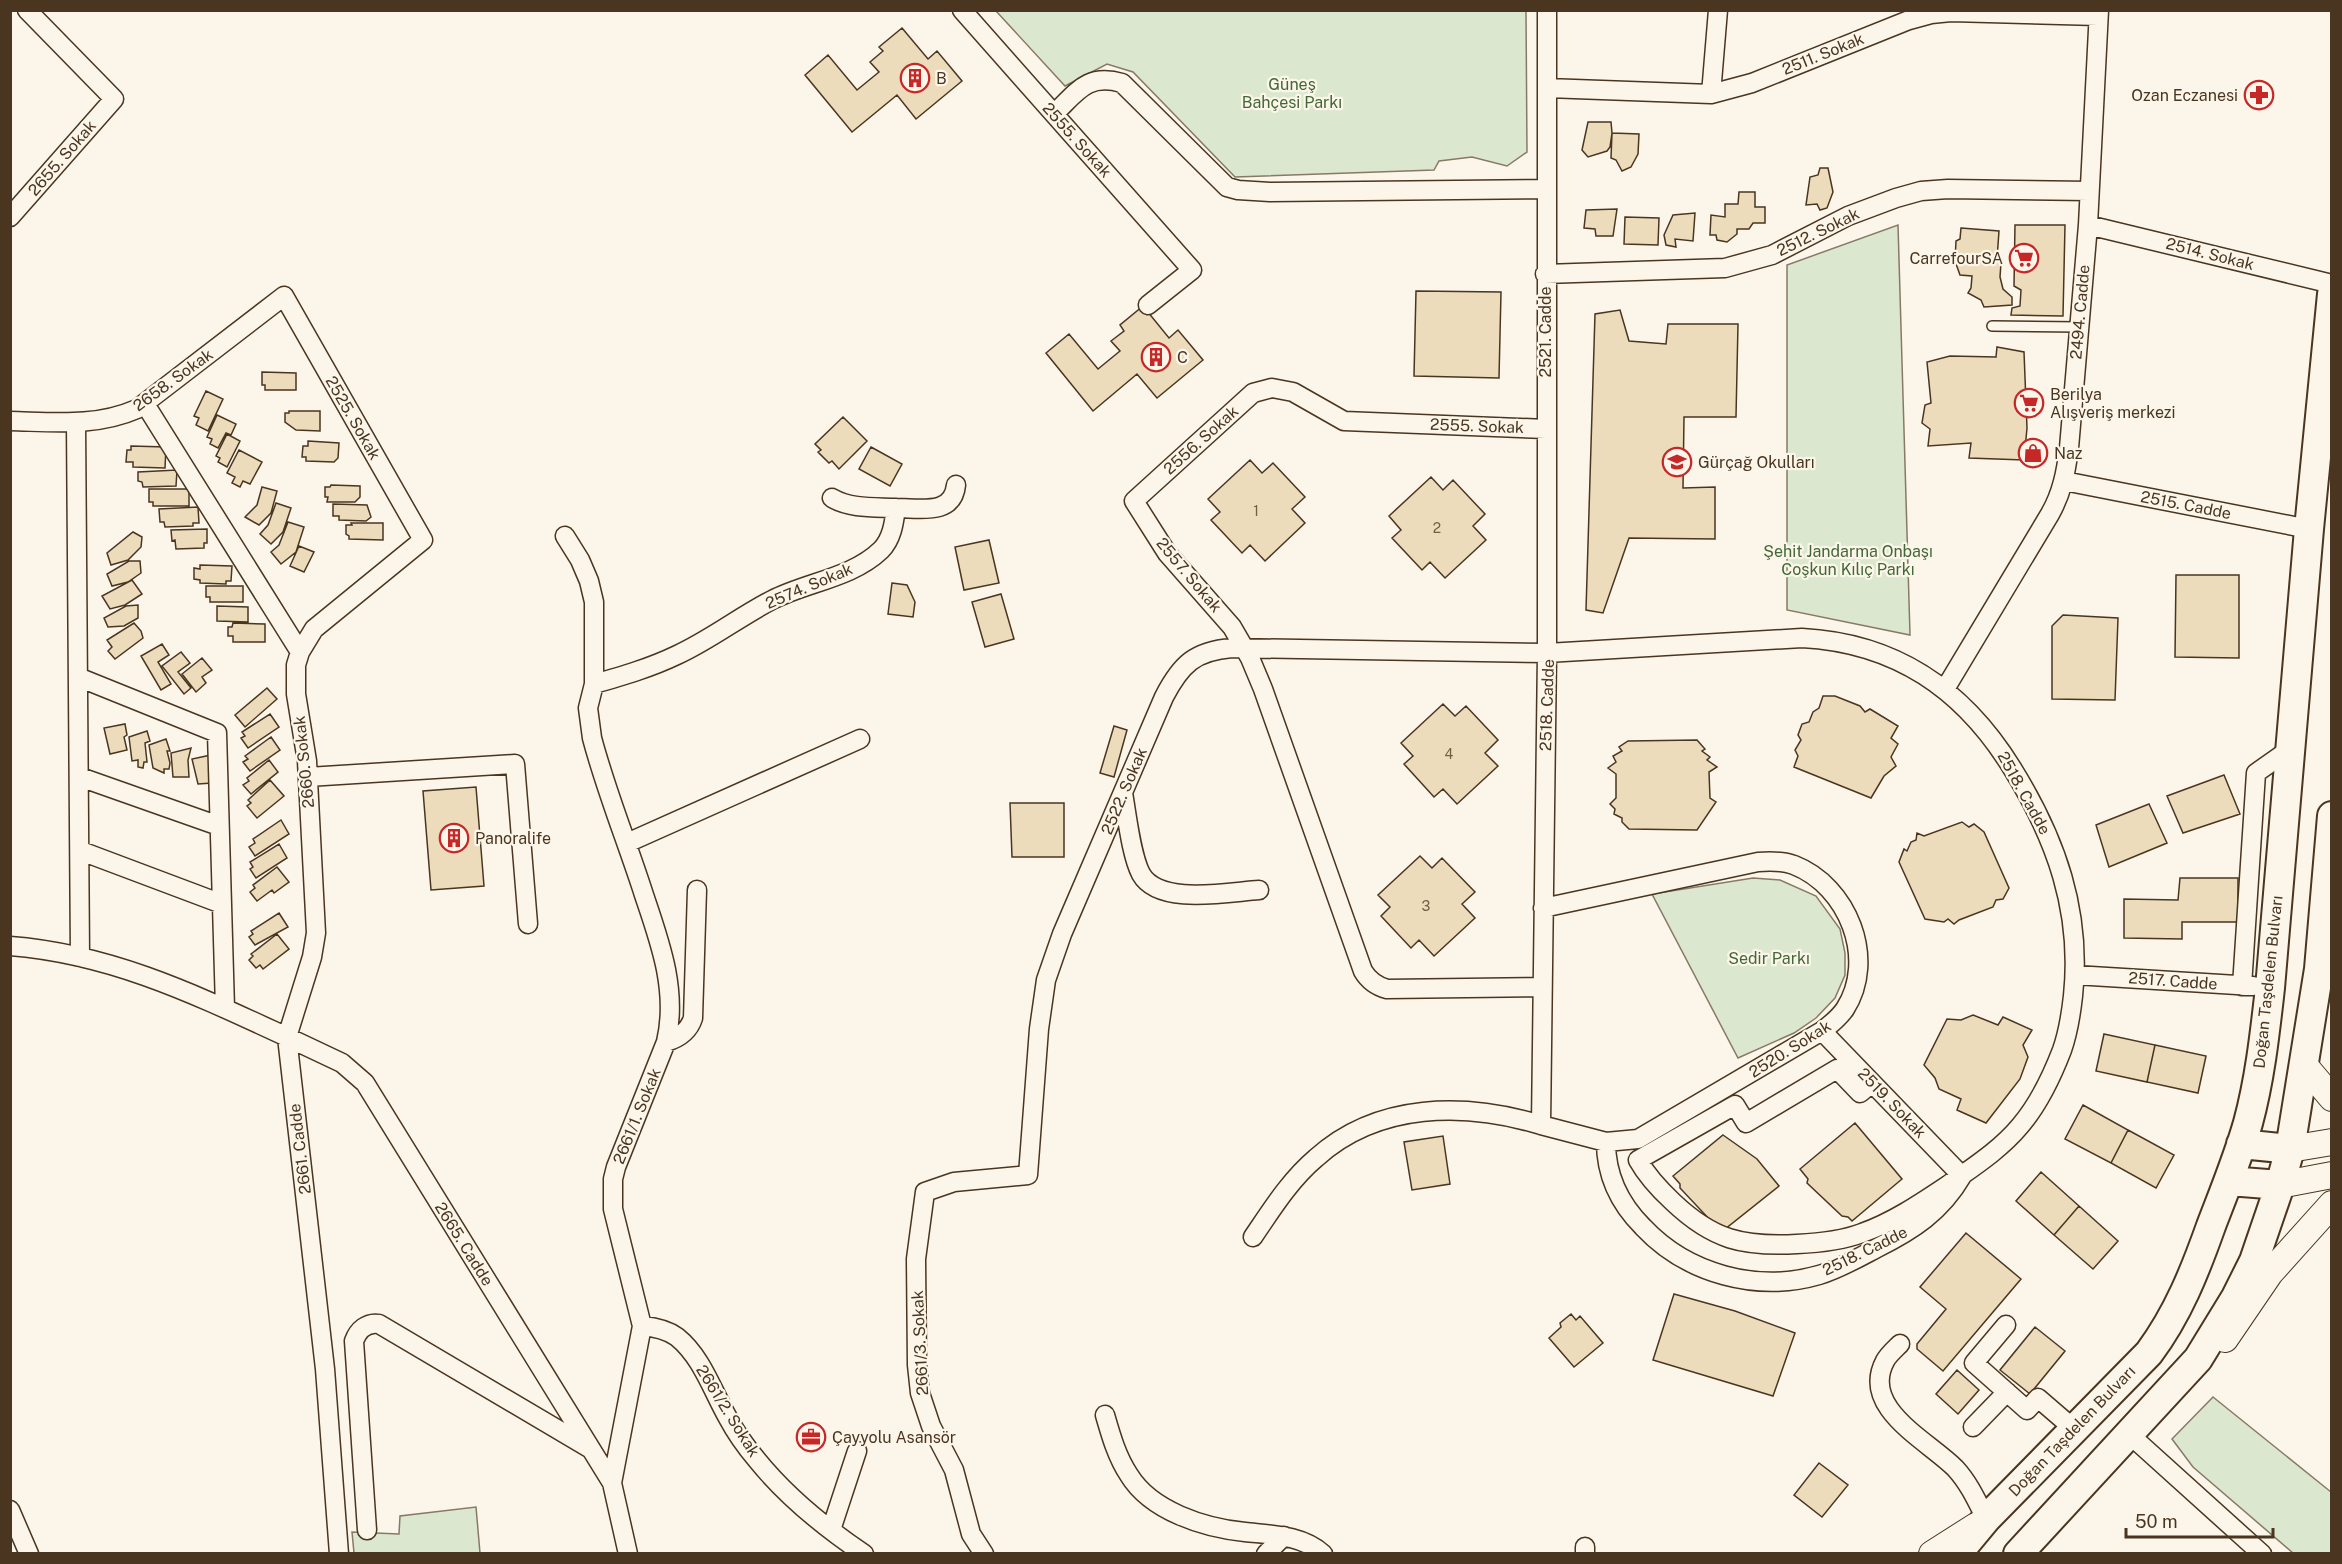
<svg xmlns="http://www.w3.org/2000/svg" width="2342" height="1564" font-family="'Public Sans',sans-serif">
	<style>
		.green { fill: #dce7d0; stroke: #887966; stroke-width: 1.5 }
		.building { fill: #ecdcbc; stroke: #4a3520; stroke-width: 1.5 }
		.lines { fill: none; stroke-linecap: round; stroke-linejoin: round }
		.lane-casing { stroke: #4a3520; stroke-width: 12 }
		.street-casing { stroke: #4a3520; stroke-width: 21 }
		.secondary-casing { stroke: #4a3520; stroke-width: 28 }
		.primary-casing { stroke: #4a3520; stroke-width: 32 }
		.lane { stroke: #fbf6e9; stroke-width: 9 }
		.street { stroke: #fbf6e9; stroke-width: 18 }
		.secondary { stroke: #fbf6e9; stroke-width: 26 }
		.primary { stroke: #fbf6e9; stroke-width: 28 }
		.labels { text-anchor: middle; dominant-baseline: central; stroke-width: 4.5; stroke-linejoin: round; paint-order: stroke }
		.number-label { font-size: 14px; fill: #725f47 }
		.street-label { font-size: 16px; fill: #4a3520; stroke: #fbf6e9 }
		.poi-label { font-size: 16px; fill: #4a3520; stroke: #fbf6e9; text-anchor: start }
		.park-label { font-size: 16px; fill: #436837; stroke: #fbf6e9 }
	</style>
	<rect width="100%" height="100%" fill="#fbf6e9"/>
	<path class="green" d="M996,11H1526L1527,152L1507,166L1472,157L1439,161L1434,170L1235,177L1133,72L1107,64L1065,86Z
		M1898,225L1910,635L1787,610V265Z
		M1753,878L1780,880L1816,896L1840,929L1845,953V975L1835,998L1816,1018L1794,1033L1738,1058L1652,894Z
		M2213,1397L2331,1492V1553H2293L2193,1467L2172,1439Z
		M476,1507L480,1553H354L352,1532L399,1534L400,1516Z"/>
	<path class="building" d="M902,28L928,59L937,51L962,81L916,119L897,95L852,132L805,75L828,55L857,90L879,72L870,62L883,51L879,47Z
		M1588,122H1611L1612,133L1610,147L1607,151L1588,157L1582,150Z
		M1612,133L1639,134L1638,154L1631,167L1622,171L1616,160L1611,158Z
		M1820,168H1828L1833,192L1827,208L1820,210L1817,204L1806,205L1810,177L1818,175Z
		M1739,192H1755V207H1765V223H1753L1749,229H1737V234L1727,242L1717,240L1716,235H1710L1711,215L1725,217V204H1738Z
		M1617,209L1613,236H1596L1595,229L1584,228L1586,210Z
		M1695,213L1693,241L1675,239L1676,247L1666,245L1664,235L1673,215Z
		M1625,217L1659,218L1658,245L1624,244Z
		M2015,225H2065L2063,316L2011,315L2012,308L2020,306L2021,290L2014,286Z
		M1961,228L1999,231L1997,259L2001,263L2000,277L2003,289L2012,297V305L1984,307L1981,300L1968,293L1971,288L1972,276L1960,275L1955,261L1956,241L1960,239Z
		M1416,291L1501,292L1499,378L1414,376Z
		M1143,306L1169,338L1178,330L1203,360L1157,398L1137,374L1093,411L1046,353L1069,334L1098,369L1120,351L1111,341L1124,331L1120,325Z
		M1620,310L1629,341L1666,344L1668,324H1738L1736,417H1684L1683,488L1715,487V539L1629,538L1603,613L1586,610L1595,314Z
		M1997,347L2024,352L2027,428L2024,460L1969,458L1971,443L1928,446L1930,429L1922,423L1925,405L1931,403L1927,362L1950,356L1996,357Z
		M262,372L296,373V390H265V385H262Z
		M206,391L223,399L208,431L196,425L199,418L194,416Z
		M289,411H320V431L296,430L285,422V413H289Z
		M217,415L236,424L231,435L226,433L218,448L210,444L212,439L207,437Z
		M843,417L867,441L839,469L832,461L829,463L818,452L821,450L815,444Z
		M227,434L240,441L227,467L218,462L220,458L216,456Z
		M308,441L339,443L338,458L334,462L306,461V457H302L303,446H308Z
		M131,446L166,447L165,468L133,467V462H126L127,450H131Z
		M871,447L902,464L890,486L859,469Z
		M239,450L262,462L250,484L243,481L240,487L232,483L235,477L227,473Z
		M1250,460L1262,473L1273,463L1305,497L1292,509L1305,523L1265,561L1250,545L1242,553L1211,520L1220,512L1208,499Z
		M177,470L176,486L143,487L142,482L138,481V472Z
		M1431,477L1443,490L1453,480L1485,514L1473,526L1486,540L1445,578L1430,562L1422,570L1392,538L1401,530L1389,516Z
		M331,485L360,486V497L355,502H327L328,497H325V487H330Z
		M262,487L277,491L271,513L259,525L245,517L257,505Z
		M149,489H189V506H153V502H149Z
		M276,503L291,508L283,532L271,544L260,534L268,525Z
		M333,504L367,505L371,517L366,521L339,520V516H333Z
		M198,507L199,523H193V526L165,527L164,522H160L159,509Z
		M288,522L304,527L296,552L281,564L271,552L279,545Z
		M351,523H383V540L349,539V536L346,534V525H352Z
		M207,529V543H204V548L176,549L175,540L172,541L171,530Z
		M133,532L142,537L141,547L128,560L111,565L107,553Z
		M989,540L999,583L964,590L955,547Z
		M299,546L314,552L304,572L290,566Z
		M129,561H140L141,573L128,582L112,586L107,574Z
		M200,565L232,566L231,581H226V584L200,583V580L194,579V568L200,569Z
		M2176,575H2239V658L2175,657Z
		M132,580L142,594L125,605L110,609L102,596Z
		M892,583L907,585L915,602L913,617L888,614Z
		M206,586H243V602H210V597H206Z
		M1001,594L1014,639L985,647L972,602Z
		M138,605V618L124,626L108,627L104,618L126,606Z
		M217,606L248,607V622L217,621Z
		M2063,615L2118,618L2115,700L2052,699V626Z
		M134,623L141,631L143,638L115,659L108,651L112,647L107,640Z
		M233,623L265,624V642H233V636H228V627H232Z
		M162,644L169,655L158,662L171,684L161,690L141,656Z
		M181,652L190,663L178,672L191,688L184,694L162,666Z
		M202,658L212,670L202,677L206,683L196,692L182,674Z
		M267,688L277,699L245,727L235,715Z
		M1823,696H1835L1860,706L1865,712L1870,709L1898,726L1891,738L1898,744L1891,757L1896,766L1884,776L1871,798L1794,767L1798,756L1795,750L1801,740L1798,735L1802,724L1809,722L1813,712L1819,708Z
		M1443,704L1455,716L1466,706L1498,740L1485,753L1498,766L1457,804L1443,789L1434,797L1404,764L1413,756L1401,743Z
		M270,714L279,727L248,748L241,738L245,736L242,732Z
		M125,724L127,735L124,737L127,750L110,754L104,728Z
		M1114,726L1127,730L1114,777L1100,773Z
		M147,731L150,741L145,743L147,762H144L143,768L138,767V760L132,761L129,737Z
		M271,737L280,750L250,771L243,762L248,759L245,756Z
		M166,739L170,751H167L170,763L169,769H164V773L153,768L149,745Z
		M1697,740L1705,749L1702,751L1710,757L1707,760L1717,767L1709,772L1710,798L1716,802L1697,830L1629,829L1622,822V818L1614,814L1615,809L1610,804L1616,798V774L1608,768L1616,762L1613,756L1622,751L1619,747L1628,741Z
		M191,748L188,760L189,777H173L171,753Z
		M211,755L212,783L198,784L192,759Z
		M269,760L278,772L251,794L243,785L249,781L247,778Z
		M2224,775L2240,814L2183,833L2167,796Z
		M270,780L284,796L257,818L247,806L251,803L248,800Z
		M476,787L484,886L431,890L423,791Z
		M1010,803H1064V857H1012Z
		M2149,804L2167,843L2109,867L2096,825Z
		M281,820L289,834L255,856L249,847L255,843L253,839Z
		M1962,822L1969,827L1974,824L1984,832L2009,888L2003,899L1996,900L1993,907L1959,920L1954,924L1948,919L1944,922L1925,919L1899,862L1904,849L1907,851L1911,842L1916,840L1917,833L1924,836Z
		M279,844L287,858L256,878L250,869L253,867L250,862Z
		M1420,856L1432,868L1442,858L1475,892L1462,904L1475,918L1434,956L1419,940L1411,948L1381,916L1390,907L1378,895Z
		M277,867L289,882L274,893L272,890L257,901L250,892L255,888L253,885Z
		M2180,878H2238V922H2182V939L2124,938V899L2178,900Z
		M279,913L288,927L255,945L249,937L253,934L251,931Z
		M277,934L289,949L263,969L260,965L256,968L249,960L253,956L251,954Z
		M1973,1015L1998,1025L2003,1017L2032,1030L2023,1045L2028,1057L2020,1079L1986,1123L1957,1110L1961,1099L1939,1089L1935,1078L1924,1065L1947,1019L1961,1020Z
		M2104,1034L2155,1045L2147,1082L2096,1071Z
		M2155,1045L2206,1056L2198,1093L2147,1082Z
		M2083,1105L2128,1130L2111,1163L2065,1139Z
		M1855,1123L1902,1179L1852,1221L1848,1217L1842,1216L1807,1183L1808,1179L1800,1169Z
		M2128,1130L2174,1155L2156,1188L2111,1163Z
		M1723,1135L1757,1159L1779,1186L1725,1229L1711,1221L1680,1188V1184L1673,1176Z
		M1443,1136L1450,1184L1412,1190L1404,1142Z
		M2041,1172L2079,1206L2054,1235L2016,1201Z
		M2079,1206L2118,1241L2093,1269L2054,1235Z
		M1966,1233L2021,1279L1943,1371L1917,1349V1344L1946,1309L1920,1287Z
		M1674,1294L1735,1311L1795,1333L1773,1396L1653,1360Z
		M1571,1314L1576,1320L1580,1316L1603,1343L1574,1367L1549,1338L1561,1327L1560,1323Z
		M2035,1327L2065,1351L2030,1394L2000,1370Z
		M1957,1370L1979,1390L1958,1414L1936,1394Z
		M1819,1463L1848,1485L1822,1517L1794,1495Z"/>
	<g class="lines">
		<g class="lane-casing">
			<path id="lane" d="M1992,326L2079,327"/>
		</g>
		<g class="street-casing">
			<path id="street" d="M962,10L1192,270L1148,305
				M1547,10V653L1541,1125L1606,1142C1606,1176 1619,1203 1643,1227C1687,1274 1757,1293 1819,1275C1839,1269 1858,1258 1877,1248C1913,1230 1941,1212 1962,1176L1822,1031
				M1547,88L1711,94L1752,83L1909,20L1931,14L1951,12L2098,16
				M1711,94L1718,10
				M1054,114C1077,92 1087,73 1122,83L1227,187L1238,190L1270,192L1545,189
				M10,217L114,99L27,10
				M2088,225L2332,284
				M1545,274L1725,268L1772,255L1848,216L1896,198L1921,191L1948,189L2089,191
				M145,404L300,652
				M10,421C54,422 96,427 137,409L284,296L423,540L314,629L300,652L296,665V694L307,761L316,933L312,957L287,1037L342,1063L365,1083L612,1483
				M76,423L80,957
				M2064,481L2309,529
				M832,498C851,509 875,507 896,508
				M565,536L580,560L589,581L594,602V684L588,708L592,738C606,791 627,842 644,895C660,942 678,991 666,1042L616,1167L613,1179V1209L642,1326L612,1483L628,1554
				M78,677L217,733L225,1008
				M594,684C622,676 650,668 677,655C710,640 739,617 772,600C807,582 852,578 881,550C892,539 894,523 896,508C920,508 953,516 956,485
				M1945,689L2050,514C2062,493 2066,472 2069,448L2088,225L2099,10
				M80,777L219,826
				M308,777L515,764L528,924
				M1123,793C1127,815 1131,855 1141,874C1159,906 1228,892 1259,890
				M627,843L860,739
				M81,851L222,904
				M1543,908L1758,862C1770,861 1783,861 1794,865C1848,886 1877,959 1845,1009C1839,1018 1830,1025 1822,1031L1638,1139L1606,1142
				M10,946C112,954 196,995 287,1037L325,1369L339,1554
				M2075,975L2253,986
				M2242,986L2256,773L2290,749
				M1542,987L1387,989C1376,986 1369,981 1363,971L1263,689L1250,658L1232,627L1167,553L1134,501L1253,393L1272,388L1293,392L1344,421L1546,429
				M666,1042C679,1038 689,1031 693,1018L697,890
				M1253,1237C1272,1209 1290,1180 1316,1158C1378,1102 1465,1102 1541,1125
				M2006,1325L1974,1363L2027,1410L2038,1398L2074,1429
				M642,1326C654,1327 666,1329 677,1337C702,1357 713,1392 728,1418C736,1433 746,1447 757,1460C787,1497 824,1527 864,1554
				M1900,1344C1895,1349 1888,1355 1885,1361C1860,1408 1927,1440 1955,1468C1969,1483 1977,1501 1986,1519
				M1105,1415C1111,1436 1117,1457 1129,1475C1151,1511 1204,1528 1245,1532C1272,1535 1302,1535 1323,1554
				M1973,1427L2007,1392
				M2129,1434L2262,1554
				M10,1510L29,1554
				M367,1530L354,1341C358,1330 367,1322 379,1324L589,1448
				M831,1530L857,1451
				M1585,1547V1554
				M984,1554L971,1534L954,1470L931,1426L920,1393L917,1365L916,1259L925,1192L954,1182L1028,1175L1039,1029L1046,980L1062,934L1164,697C1181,664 1195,651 1232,648L1547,653L1802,638C1896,643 1963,689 2012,768C2056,839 2082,911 2073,996C2071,1014 2068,1033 2062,1050C2052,1076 2038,1105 2020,1126C2000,1150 1973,1167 1948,1185C1921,1203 1893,1222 1862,1233C1841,1241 1819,1243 1797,1244C1743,1247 1713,1240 1673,1202C1659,1189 1647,1176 1638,1160L1735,1105L1746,1123L1837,1069L1860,1093L1872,1083
				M1266,1554L1284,1536"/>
		</g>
		<g class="secondary-casing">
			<path id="secondary" d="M2304,1065L2332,1098
				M2290,1149L2332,1142
				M2280,1185L2332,1175
				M2225,1339L2270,1273L2332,1204
				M1932,1554L1976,1526"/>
		</g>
		<g class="primary-casing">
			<path id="primary" d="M2241,1144L2290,1149
				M2229,1181L2280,1185
				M1957,1554L1986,1519L2149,1353C2178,1314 2195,1271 2211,1226C2224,1192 2238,1158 2248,1123C2260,1079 2265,1032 2270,988L2309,529L2332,294
				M2018,1554L2198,1359L2236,1297L2254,1261L2280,1185L2290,1149L2319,969L2332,816"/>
		</g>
		<use href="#lane" class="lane"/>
		<use href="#street" class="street"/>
		<use href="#secondary" class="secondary"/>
		<use href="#primary" class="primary"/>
	</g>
	<defs>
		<g id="building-ring" transform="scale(1.5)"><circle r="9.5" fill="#fbf6e9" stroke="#c62828" stroke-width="1.5"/><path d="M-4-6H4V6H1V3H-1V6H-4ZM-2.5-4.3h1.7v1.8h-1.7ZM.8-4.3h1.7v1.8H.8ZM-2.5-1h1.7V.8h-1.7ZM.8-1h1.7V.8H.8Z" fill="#c62828"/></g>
		<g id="pharmacy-ring" transform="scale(1.5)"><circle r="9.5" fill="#fbf6e9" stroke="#c62828" stroke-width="1.5"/><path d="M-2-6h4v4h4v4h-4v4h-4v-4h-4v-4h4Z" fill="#c62828"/></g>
		<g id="supermarket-ring" transform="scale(1.5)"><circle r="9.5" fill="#fbf6e9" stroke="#c62828" stroke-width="1.5"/><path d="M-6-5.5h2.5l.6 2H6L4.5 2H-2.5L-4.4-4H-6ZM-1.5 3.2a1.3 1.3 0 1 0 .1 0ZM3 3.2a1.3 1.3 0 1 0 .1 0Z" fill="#c62828"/></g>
		<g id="shop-ring" transform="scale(1.5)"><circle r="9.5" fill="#fbf6e9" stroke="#c62828" stroke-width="1.5"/><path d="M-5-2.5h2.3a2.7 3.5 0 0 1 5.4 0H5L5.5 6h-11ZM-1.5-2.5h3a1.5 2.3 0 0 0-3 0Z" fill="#c62828"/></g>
		<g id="school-ring" transform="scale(1.5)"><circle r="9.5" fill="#fbf6e9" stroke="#c62828" stroke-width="1.5"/><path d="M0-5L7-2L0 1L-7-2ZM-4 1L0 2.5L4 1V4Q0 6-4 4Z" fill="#c62828"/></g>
		<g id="office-ring" transform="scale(1.5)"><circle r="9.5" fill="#fbf6e9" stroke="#c62828" stroke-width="1.5"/><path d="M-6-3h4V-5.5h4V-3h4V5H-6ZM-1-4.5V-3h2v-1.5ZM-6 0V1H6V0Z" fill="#c62828"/></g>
	</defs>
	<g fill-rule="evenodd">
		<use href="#building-ring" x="915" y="78"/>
		<use href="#pharmacy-ring" x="2259" y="95"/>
		<use href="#supermarket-ring" x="2024" y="258"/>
		<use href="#building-ring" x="1156" y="357"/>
		<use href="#supermarket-ring" x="2029" y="403"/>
		<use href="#shop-ring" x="2033" y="453"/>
		<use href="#school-ring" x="1677" y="462"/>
		<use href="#building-ring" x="454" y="838"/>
		<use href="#office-ring" x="811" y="1437"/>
	</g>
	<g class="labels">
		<g class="number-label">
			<text x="1256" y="511">1</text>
			<text x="1437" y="528">2</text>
			<text x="1449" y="754">4</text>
			<text x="1426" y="906">3</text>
		</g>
		<g class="street-label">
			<text transform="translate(1823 54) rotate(-22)">2511. Sokak</text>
			<text transform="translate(1077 140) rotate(48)">2555. Sokak</text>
			<text transform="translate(62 158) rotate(-49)">2655. Sokak</text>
			<text transform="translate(1818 232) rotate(-26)">2512. Sokak</text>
			<text transform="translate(2210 254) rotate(14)">2514. Sokak</text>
			<text transform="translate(2080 312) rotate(-85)">2494. Cadde</text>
			<text transform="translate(1545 332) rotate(-90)">2521. Cadde</text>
			<text transform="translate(173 380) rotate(-36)">2658. Sokak</text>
			<text transform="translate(353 418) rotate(60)">2525. Sokak</text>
			<text transform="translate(1477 426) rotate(2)">2555. Sokak</text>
			<text transform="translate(1201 440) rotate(-42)">2556. Sokak</text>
			<text transform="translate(2186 505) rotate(11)">2515. Cadde</text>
			<text transform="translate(1189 575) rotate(50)">2557. Sokak</text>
			<text transform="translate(809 586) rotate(-23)">2574. Sokak</text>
			<text transform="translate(1547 705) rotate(-88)">2518. Cadde</text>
			<text transform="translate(304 762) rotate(-96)">2660. Sokak</text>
			<text transform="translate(1124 791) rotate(-67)">2522. Sokak</text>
			<text transform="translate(2024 793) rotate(61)">2518. Cadde</text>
			<text transform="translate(2173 981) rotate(4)">2517. Cadde</text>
			<text transform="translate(2268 982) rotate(-84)">Doğan Taşdelen Bulvarı</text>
			<text transform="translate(1790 1049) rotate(-32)">2520. Sokak</text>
			<text transform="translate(1892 1103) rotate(46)">2519. Sokak</text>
			<text transform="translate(637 1116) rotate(-68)">2661/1. Sokak</text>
			<text transform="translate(300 1149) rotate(-97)">2661. Cadde</text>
			<text transform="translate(464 1244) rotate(58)">2665. Cadde</text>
			<text transform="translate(1865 1251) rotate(-26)">2518. Cadde</text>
			<text transform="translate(920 1343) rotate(-93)">2661/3. Sokak</text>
			<text transform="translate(728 1411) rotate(58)">2661/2. Sokak</text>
			<text transform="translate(2072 1431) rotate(-46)">Doğan Taşdelen Bulvarı</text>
		</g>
		<g class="poi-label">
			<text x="936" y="78">B</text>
			<text x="2238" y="95" text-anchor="end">Ozan Eczanesi</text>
			<text x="2003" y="258" text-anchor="end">CarrefourSA</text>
			<text x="1177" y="357">C</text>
			<text x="2050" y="394">Berilya<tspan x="2050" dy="18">Alışveriş merkezi</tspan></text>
			<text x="2054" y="453">Naz</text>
			<text x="1698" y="462">Gürçağ Okulları</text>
			<text x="475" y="838">Panoralife</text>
			<text x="832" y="1437">Çayyolu Asansör</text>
		</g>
		<g class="park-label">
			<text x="1292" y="84">Güneş<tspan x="1292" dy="18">Bahçesi Parkı</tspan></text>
			<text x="1848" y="551">Şehit Jandarma Onbaşı<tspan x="1848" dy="18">Coşkun Kılıç Parkı</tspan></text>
			<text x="1769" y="958">Sedir Parkı</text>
		</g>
	</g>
	<rect width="2342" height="1564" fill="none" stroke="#4a3520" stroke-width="24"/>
	<path d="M2126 1528v9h147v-9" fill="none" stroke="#4a3520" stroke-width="3"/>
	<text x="2135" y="1528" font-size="18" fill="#4a3520" stroke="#fbf6e9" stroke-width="4.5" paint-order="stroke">50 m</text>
</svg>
